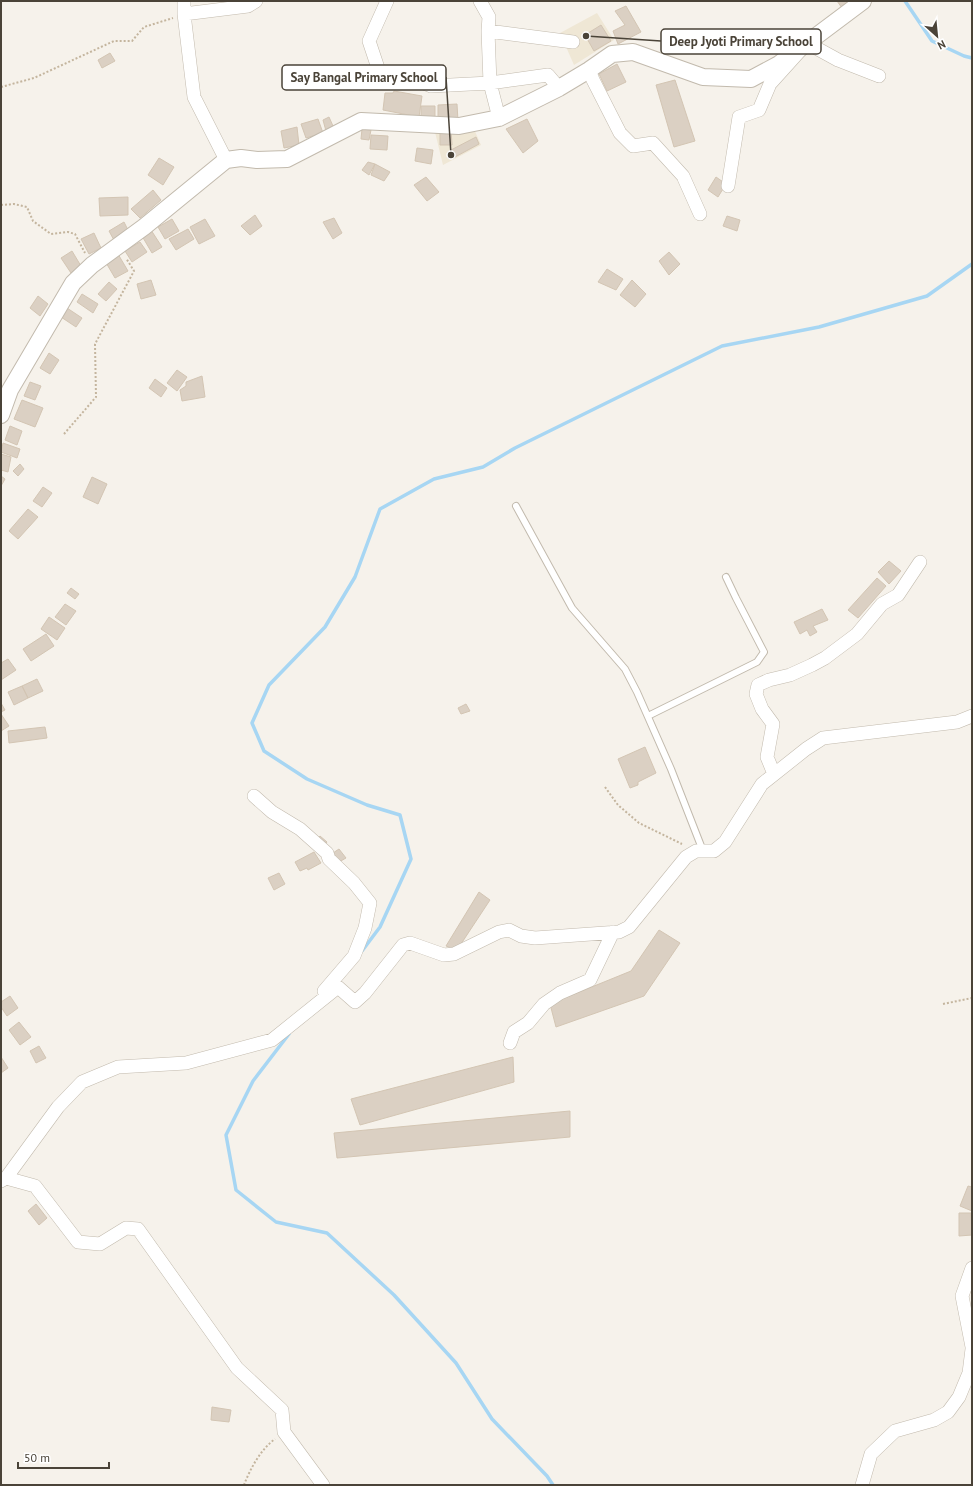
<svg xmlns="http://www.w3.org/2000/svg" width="973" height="1486" font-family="'PT Sans',sans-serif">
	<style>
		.education { fill: #efe7d5 }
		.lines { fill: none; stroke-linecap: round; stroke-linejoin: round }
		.stream { stroke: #a7d6f3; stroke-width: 3.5 }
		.building { fill: #dbd0c3; stroke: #d3c5b3 }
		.service-casing { stroke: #c2baad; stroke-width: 8 }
		.minor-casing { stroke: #c2baad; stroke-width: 14 }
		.tertiary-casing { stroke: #c2baad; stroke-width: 18 }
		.path { stroke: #c4b59e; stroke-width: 2; stroke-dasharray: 2 2; stroke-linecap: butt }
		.service { stroke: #fff; stroke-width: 6 }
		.minor { stroke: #fff; stroke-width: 13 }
		.tertiary { stroke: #fff; stroke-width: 16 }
		.leader { fill: none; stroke: #4a4338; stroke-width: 1.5 }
		.callout-dot { fill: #4a4338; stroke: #fff; stroke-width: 1.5 }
		.callout { fill: #fff; stroke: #4a4338; stroke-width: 1.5 }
		.callout-label { font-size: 13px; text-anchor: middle; font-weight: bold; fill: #4a4338 }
	</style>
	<rect width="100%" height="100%" fill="#f6f2eb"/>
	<path class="education" d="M597,13L614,40L574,65L560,33Z
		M434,128L474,129L481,145L443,165Z"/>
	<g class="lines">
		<path class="stream" d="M905,1L932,41L964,56L972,58
			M362,951L380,927L411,859L400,815L367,805L307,779L264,751L252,723L269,685L325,627L355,577L380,509L434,479L483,467L515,448L722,346L819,327L927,296L972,264
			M289,1034L253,1081L226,1135L236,1190L276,1222L327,1233L394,1295L456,1363L492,1419L547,1476L553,1485"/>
	</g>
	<path class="building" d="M837,1H851L842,8Z
		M626,6L641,32L618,44L613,31L625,25L615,11Z
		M601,25L611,41L594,51L585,35Z
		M110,53L115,61L102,68L98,60Z
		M617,64L626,82L607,91L599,74Z
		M675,80L695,141L674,147L656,85Z
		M394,91L422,96L419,117L383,110L385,93H393Z
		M457,104L458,121L438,119V105Z
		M421,106H435V118L421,117Z
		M329,117L333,126L326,131L323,120Z
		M318,119L323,133L306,138L301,124Z
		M527,119L538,141L523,153L506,129Z
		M297,127L299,145L284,148L281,131Z
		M362,129L371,130L369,140L361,139Z
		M440,130H451L452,145H440Z
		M371,135L388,136L387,150L370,149Z
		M476,137L479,144L455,157L451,150Z
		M417,148L433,150L431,164L415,161Z
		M159,158L174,167L163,185L148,175Z
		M368,162L375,164L369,175L362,170Z
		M375,164L390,172L384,181L371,175Z
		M426,177L439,192L427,201L414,185Z
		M716,177L726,184L718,197L708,190Z
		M153,190L161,200L140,218L131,209Z
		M128,197V215L100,216L99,198Z
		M255,215L262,226L250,235L241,226Z
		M727,216L740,220L737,231L723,226Z
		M334,218L342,233L333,239L323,222Z
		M172,219L179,231L165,239L158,227Z
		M205,219L215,236L199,244L190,227Z
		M124,222L130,234L115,242L109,231Z
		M188,229L194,239L176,250L169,239Z
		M151,230L162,247L152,253L142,236Z
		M94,233L101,248L89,254L81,239Z
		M140,242L147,252L132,262L125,251Z
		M72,251L81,266L71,273L61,258Z
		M669,252L680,264L669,275L659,261Z
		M118,254L128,271L115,278L105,261Z
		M607,269L623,279L616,290L598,282Z
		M151,280L156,295L141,299L137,284Z
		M632,280L646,294L635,307L620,295Z
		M109,282L117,289L106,301L98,294Z
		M82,294L98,304L93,313L77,302Z
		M38,296L48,304L40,316L30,308Z
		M67,308L82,318L76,327L61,317Z
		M49,353L59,360L50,374L40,368Z
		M177,370L187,377L177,391L167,383Z
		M202,376L205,397L182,401L180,390L186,386V382Z
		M155,379L167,388L161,397L149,388Z
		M30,382L41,386L35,400L24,396Z
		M22,400L43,408L35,427L14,419Z
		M10,426L22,431L17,445L5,440Z
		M3,443L20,449L17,458L1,452Z
		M1,454L11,457L8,472L1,470Z
		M20,464L24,469L18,476L13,471Z
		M1,476L5,479L1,486Z
		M92,477L107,484L98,504L83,497Z
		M43,487L52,493L42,507L33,501Z
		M28,509L38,517L18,539L9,531Z
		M889,561L901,571L889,584L878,572Z
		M877,578L886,586L858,618L848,610Z
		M71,588L79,594L75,599L67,593Z
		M65,604L76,611L66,625L55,617Z
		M822,609L828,620L813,626L817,632L810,636L807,630L800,634L794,622Z
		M49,617L65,628L57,640L41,629Z
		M46,634L54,646L31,661L23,649Z
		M8,659L16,670L1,680V663Z
		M37,679L43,691L28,698L22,686Z
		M22,686L28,698L14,705L8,692Z
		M1,703L5,710L1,712Z
		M466,704L470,711L461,714L458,708Z
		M1,714L9,726L1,731Z
		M45,727L47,738L9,743L8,731Z
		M645,747L656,773L638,782V785L630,788L618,759Z
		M320,836L327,842L323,847L316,840Z
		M339,849L346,858L339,862L333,853Z
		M314,852L321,863L308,870L307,868L300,871L295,862Z
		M279,873L285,884L274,890L268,878Z
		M479,892L490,900L457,950L446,946Z
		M659,930L680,943L644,996L556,1027L550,1004L631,971Z
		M10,996L18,1008L7,1016L1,1007V1002Z
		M19,1022L31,1037L20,1045L9,1030Z
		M39,1046L46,1058L36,1063L30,1051Z
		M1,1057L8,1068L1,1073Z
		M513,1057L514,1082L360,1125L351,1099Z
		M570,1111V1137L337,1158L334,1133Z
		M968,1186L972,1187V1211L960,1206Z
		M36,1204L47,1218L39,1225L28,1211Z
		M959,1213H971L972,1235L959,1236Z
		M212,1407L231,1410L229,1422L211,1420Z"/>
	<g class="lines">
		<g class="service-casing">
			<path id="service" d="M516,506L572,608L625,669L637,692L671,769L703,851
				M648,716L757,662L764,652L736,598L726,577"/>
		</g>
		<g class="minor-casing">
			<path id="minor" d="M184,1V14L194,97L226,160
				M387,1L369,41L380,74L398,72L431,86L490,83L548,75L559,88
				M480,1L489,17L488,31L490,83L499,118
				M184,14L248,6L256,1
				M488,31L573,42
				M589,70L593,80L620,133L633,146L653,143L683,176L700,214
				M728,186L739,117L759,110L770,84L807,43L838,60L879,76
				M774,774L767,757L773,724L762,709L756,694L758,685L769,680L790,675L812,665L825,658L857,634L882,604L898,595L920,562
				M254,796L272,812L300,829L327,853L329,859L354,883L370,903L365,928L354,956L324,991
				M510,1043L514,1032L528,1023L544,1004L560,993L590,980L613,932
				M6,1178L35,1186L78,1242L100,1244L126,1228L138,1229L237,1368L282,1410L284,1432L323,1485
				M1,1181L6,1178L58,1107L82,1082L118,1067L186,1063L272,1040L338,987L355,1002L365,993L403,945L410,943L444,955L454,954L499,932L509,930L521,936L535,938L619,932L629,927L686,857L696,851H714L725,842L762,784L806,749L823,738L957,722L972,716
				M972,1268L962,1296L972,1347
				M862,1485L871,1454L895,1431L934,1420L948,1412L959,1397L969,1373L972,1349"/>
		</g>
		<g class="tertiary-casing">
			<path id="tertiary" d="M1,415L10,390L73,283L92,265L144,227L226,160L241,158L257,160L287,159L361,121L459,126L499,118L559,88L589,70L612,54L633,52L703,77L751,79L779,64L863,1"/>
		</g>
		<path class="path" d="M1,87L34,78L114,41H132L144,27L173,18
			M1,205L14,204L27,207L33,221L51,234L68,232L75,234L85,253
			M64,434L96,397L95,344L134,271L126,258
			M605,787L618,805L639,823L682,844
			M943,1004L972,998
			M244,1485C250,1469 261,1449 275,1439"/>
		<use href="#service" class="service"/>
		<use href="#minor" class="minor"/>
		<use href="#tertiary" class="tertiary"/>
	</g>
	<path class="leader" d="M586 36L661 41M451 155L446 77"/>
	<g class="callout-dot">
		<circle cx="586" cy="36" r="4"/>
		<circle cx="451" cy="155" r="4"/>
	</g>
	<g class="callout">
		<rect x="661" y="29" width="160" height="25" rx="4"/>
		<rect x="282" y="65" width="164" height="25" rx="4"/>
	</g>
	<g class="callout-label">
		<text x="741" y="46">Deep Jyoti Primary School</text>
		<text x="364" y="82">Say Bangal Primary School</text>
	</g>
	<rect width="973" height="1486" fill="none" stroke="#4a4338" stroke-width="4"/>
	<g transform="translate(937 36) rotate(153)" stroke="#ffffff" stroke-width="3" paint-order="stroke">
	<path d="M0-3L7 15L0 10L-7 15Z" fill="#4a4338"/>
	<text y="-6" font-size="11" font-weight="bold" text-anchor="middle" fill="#4a4338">N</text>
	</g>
	<path d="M18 1462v6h91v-6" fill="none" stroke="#4a4338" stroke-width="2"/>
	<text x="24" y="1462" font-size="12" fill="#4a4338" stroke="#ffffff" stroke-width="3" paint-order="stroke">50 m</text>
</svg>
